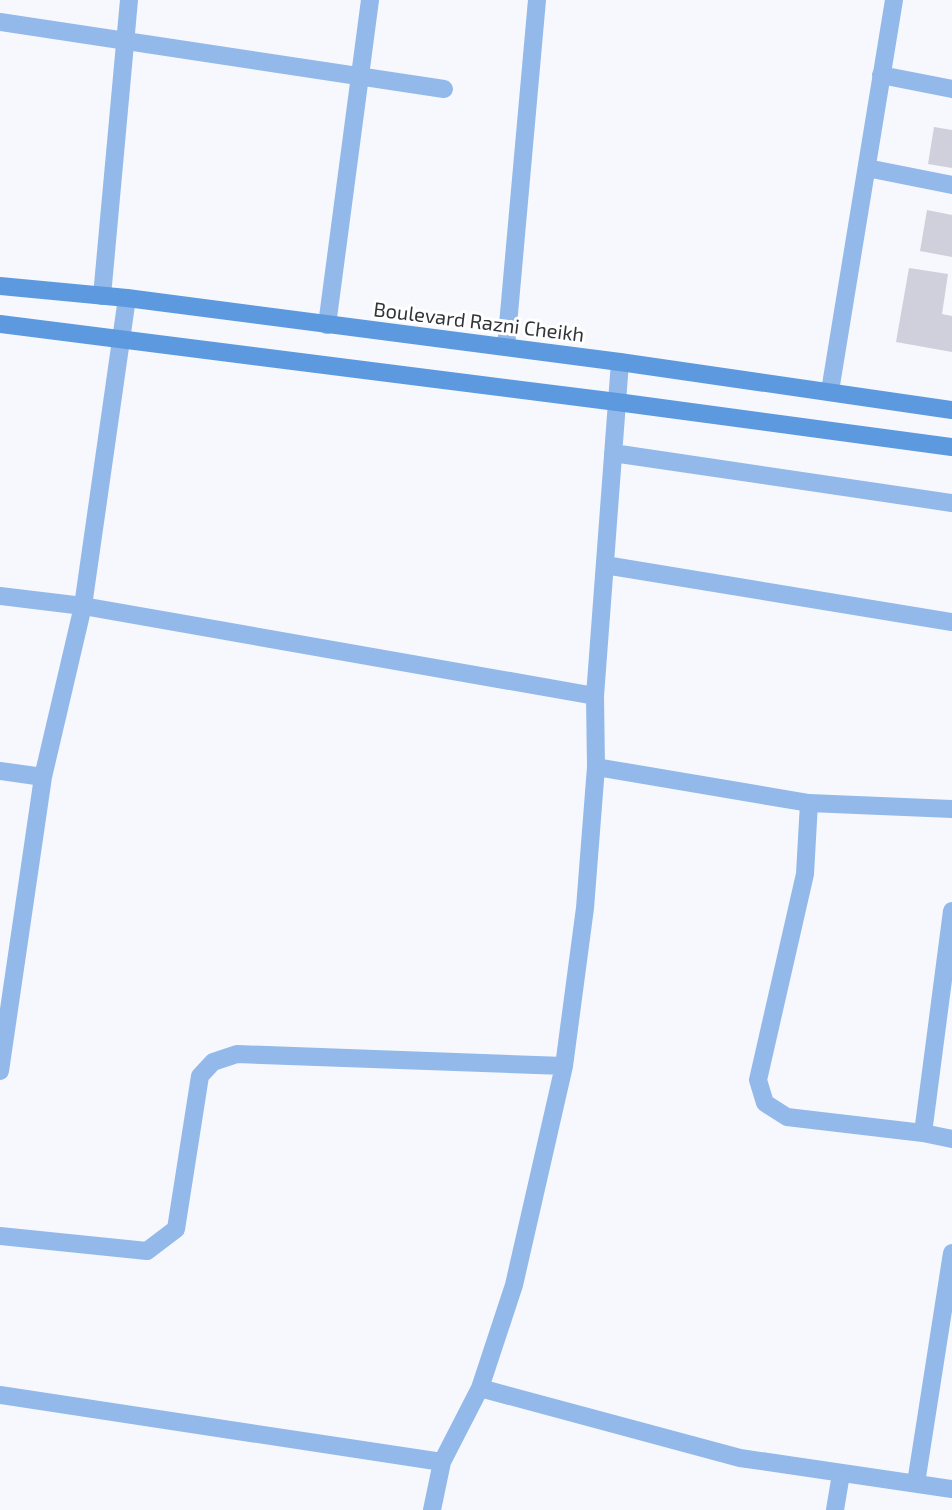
<svg xmlns="http://www.w3.org/2000/svg" width="952" height="1510" font-family="'Exo 2',sans-serif">
	<style>
		.building { fill: #d0cfdc }
		.lines { fill: none; stroke-linecap: round; stroke-linejoin: round }
		.minor { stroke: #92b9e9; stroke-width: 18 }
		.secondary { stroke: #5c99df; stroke-width: 18 }
		.labels { text-anchor: middle; dominant-baseline: central; stroke-width: 6; stroke-linejoin: round; paint-order: stroke }
		.street-label { font-size: 20px; fill: #323438; stroke: #fff }
	</style>
	<rect width="100%" height="100%" fill="#f6f8fd"/>
	<path class="building" d="M934,127L952,130V168L928,164Z
		M927,210L952,215V257L920,251Z
		M909,268L948,274L942,314L952,316V352L896,342Z"/>
	<g class="lines">
		<path class="minor" d="M0,22L444,89
			M881,75L952,89
			M867,168L952,185
			M102,296L129,0
			M327,325L370,0
			M506,347L537,0
			M830,391L894,0
			M613,453L952,503
			M605,565L952,622
			M0,596L83,606L595,696
			M596,767L809,803L805,874L758,1080L765,1103L787,1117L923,1133L952,1139
			M0,771L43,777
			M809,803L952,809
			M0,1071L43,777L83,606L127,298
			M923,1133L952,911
			M0,1236L147,1251L176,1229L200,1076L213,1062L237,1054L564,1066
			M480,1388L740,1458L952,1489
			M0,1395L442,1462
			M916,1483L952,1253
			M432,1510L442,1462L480,1388L514,1285L564,1066L585,908L596,767L595,696L620,362
			M835,1510L841,1474"/>
		<path class="secondary" d="M0,286L127,298L620,362L952,410
			M0,324L617,402L952,447"/>
	</g>
	<g class="labels">
		<g class="street-label">
			<text transform="translate(479 321) rotate(7)">Boulevard Razni Cheikh</text>
		</g>
	</g>
</svg>
